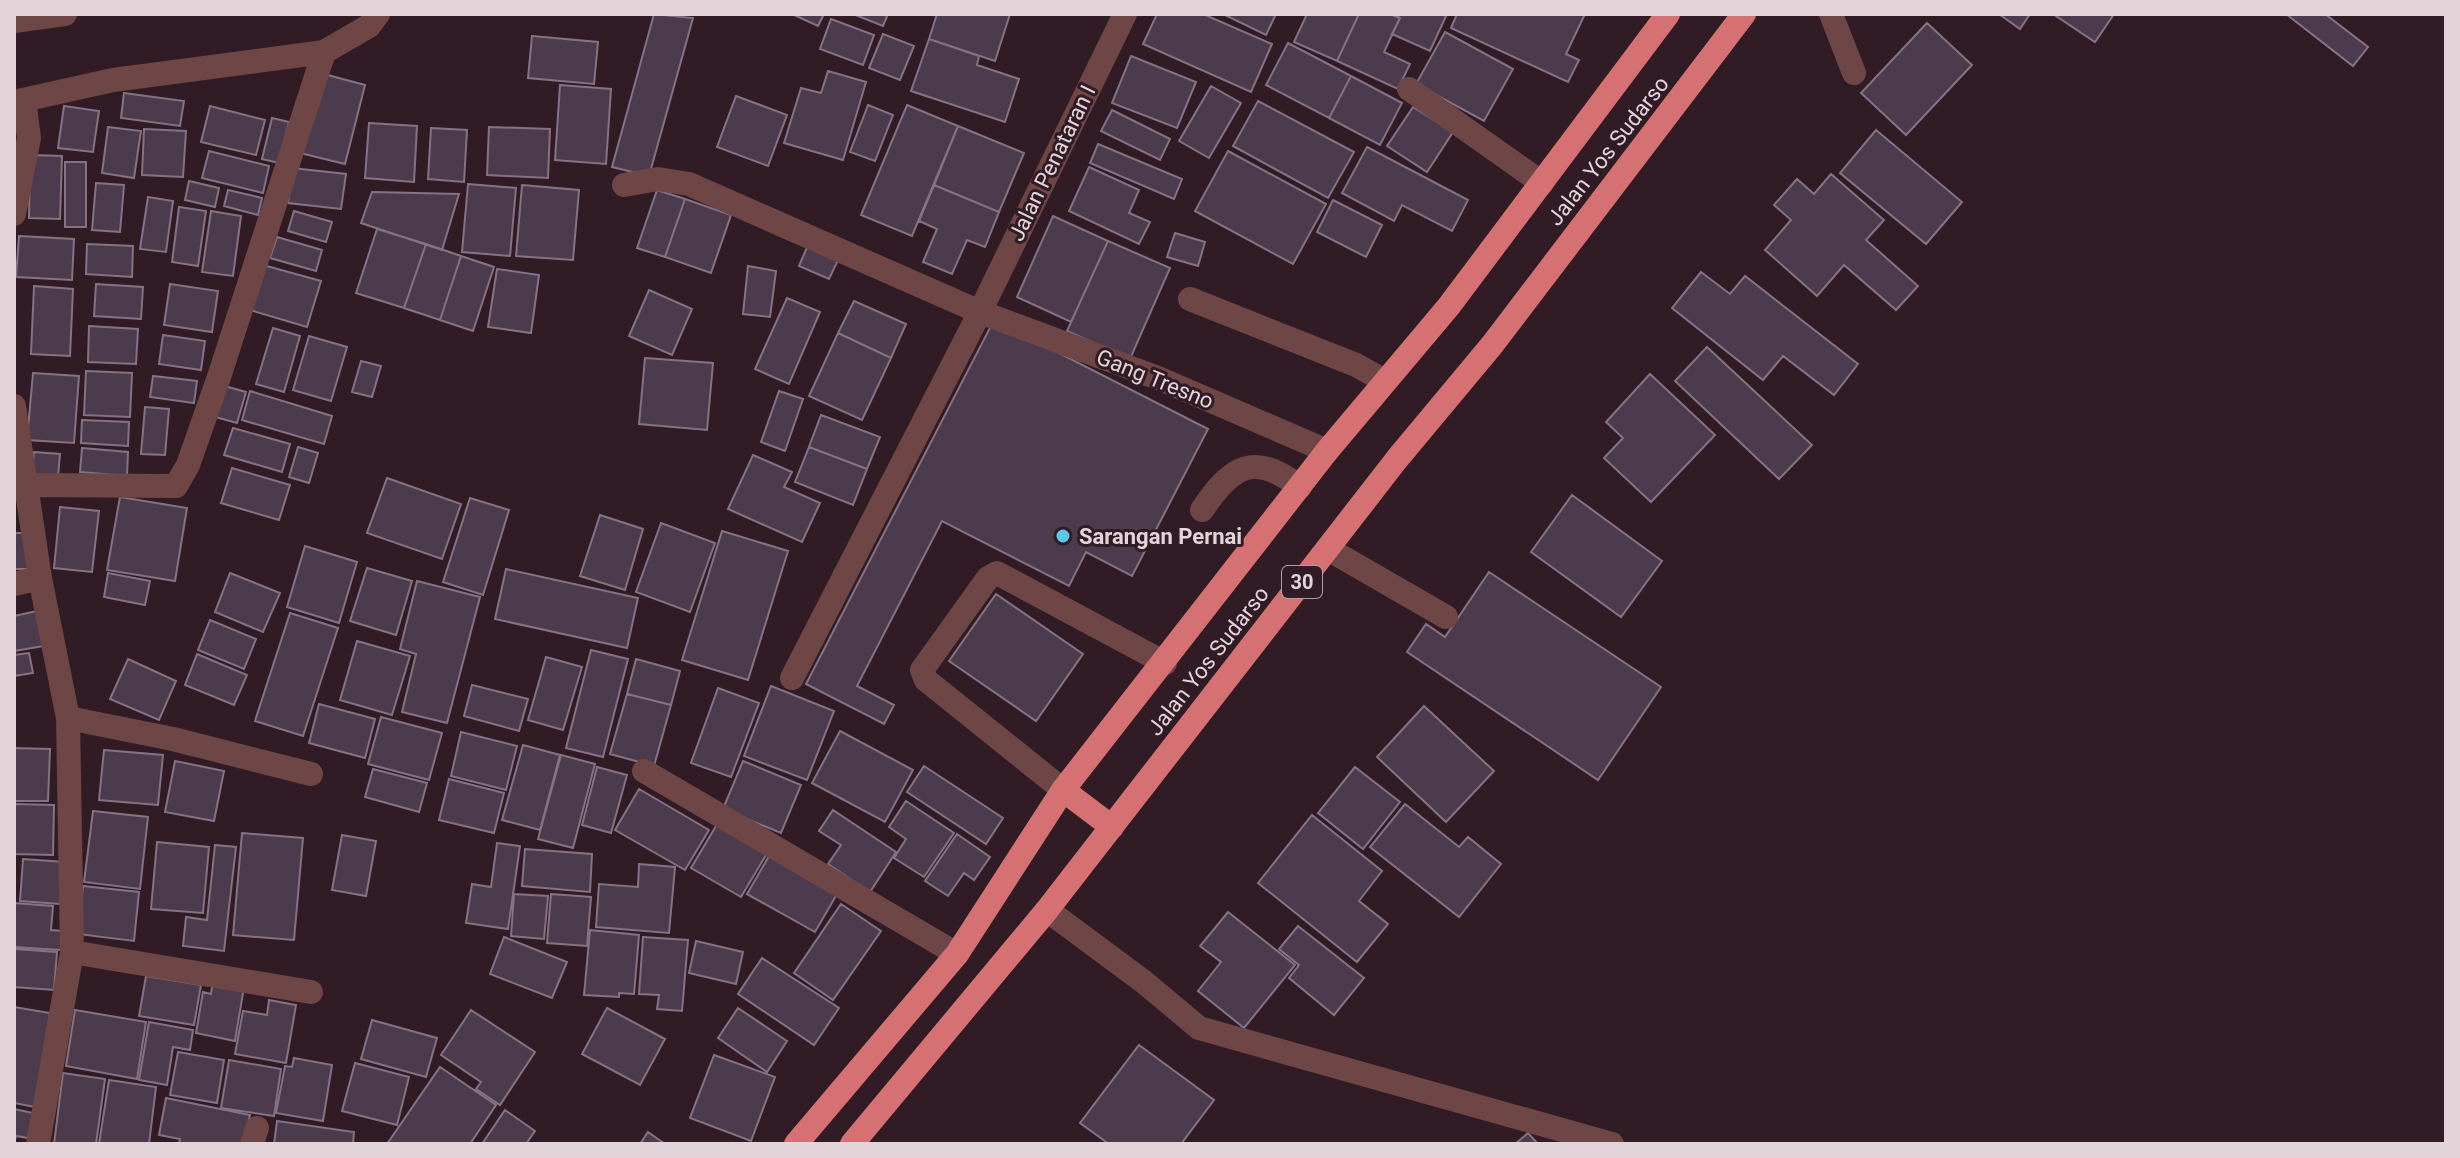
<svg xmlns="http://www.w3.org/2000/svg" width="2460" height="1158" font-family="Roboto,sans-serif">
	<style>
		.building { fill: #4c3b4c; stroke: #857284; stroke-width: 2 }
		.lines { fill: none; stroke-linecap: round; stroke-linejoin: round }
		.minor { stroke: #6e4645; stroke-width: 24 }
		.highway { stroke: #d57173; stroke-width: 24 }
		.poi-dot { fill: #5cc7e8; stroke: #311c25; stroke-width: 3 }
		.labels { text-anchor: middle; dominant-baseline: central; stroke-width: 6; stroke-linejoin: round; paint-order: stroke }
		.shield { fill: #311c25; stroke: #ae9da4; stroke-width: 2 }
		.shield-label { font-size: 20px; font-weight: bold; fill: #e3d4da }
		.street-label { font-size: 22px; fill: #e3d4da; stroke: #311c25 }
		.poi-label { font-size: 22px; font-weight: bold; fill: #e3d4da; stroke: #311c25; text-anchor: start }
	</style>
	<rect width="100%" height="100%" fill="#311c25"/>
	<path class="building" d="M654,14L693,18L649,176L612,167Z
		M792,14H824L818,26Z
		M853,14H888L883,26Z
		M937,14H1010L995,61L929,39Z
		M1157,14H1203L1272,44L1251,92L1143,44Z
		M1223,14H1276L1266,35Z
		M1307,14H1359L1337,61L1294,42Z
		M1359,14H1389L1400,18L1384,52L1410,64L1398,89L1337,61Z
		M1395,14H1447L1430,51L1392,34L1400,18Z
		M1457,14H1585L1566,54L1579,60L1568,82L1451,28Z
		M1999,14H2030L2020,29Z
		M2053,14H2114L2095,42Z
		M2286,14H2325L2368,47L2353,66Z
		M831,19L874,35L863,65L820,49Z
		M1927,23L1972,65L1906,135L1861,93Z
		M1445,32L1513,69L1484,121L1416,84Z
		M883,34L914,46L900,80L869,68Z
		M532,36L598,42L594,84L528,78Z
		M929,39L979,56L977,65L1019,79L1005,122L911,91Z
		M1288,43L1351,76L1329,118L1266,85Z
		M1131,56L1196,82L1177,128L1112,103Z
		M828,71L866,82L843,160L784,143L801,88L821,93Z
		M320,73L365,85L345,164L300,153Z
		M1351,76L1402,103L1380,145L1329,118Z
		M560,85L611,89L606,164L555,160Z
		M1211,86L1241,103L1209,158L1179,141Z
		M124,93L184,101L180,126L121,118Z
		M736,96L787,115L768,166L717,147Z
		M1258,101L1354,152L1328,198L1233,146Z
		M868,105L893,115L875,161L850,152Z
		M907,105L958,126L912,236L861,215Z
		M64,106L99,111L93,152L58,148Z
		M210,106L265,120L256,155L201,142Z
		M1413,107L1453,132L1427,172L1387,146Z
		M1112,110L1170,139L1160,160L1101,131Z
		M272,118L289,122L279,163L262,159Z
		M369,123L417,126L414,182L365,178Z
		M958,126L1024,153L999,212L934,185Z
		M108,127L141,131L134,178L102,173Z
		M489,127L550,129L548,178L487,175Z
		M431,128L467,130L464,182L428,179Z
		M144,129L186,131L183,177L142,175Z
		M1876,130L1962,202L1926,244L1840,173Z
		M1098,144L1182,179L1174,199L1090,163Z
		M1367,147L1468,200L1452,231L1402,205L1394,221L1342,193Z
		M209,151L269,166L263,193L202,178Z
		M1228,151L1326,204L1293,264L1195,211Z
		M30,155L62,156L60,219L29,218Z
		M65,162H86V227H65Z
		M1089,167L1139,190L1129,213L1150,222L1139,244L1069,211Z
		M292,168L346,174L341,209L288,203Z
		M1831,174L1884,220L1866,240L1918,286L1896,310L1844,265L1817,296L1765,250L1791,220L1774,205L1797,179L1814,194Z
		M189,181L219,188L215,207L185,200Z
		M96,183L124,185L120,232L92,230Z
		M468,184L516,188L510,256L462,252Z
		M522,185L579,190L573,260L516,256Z
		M934,185L999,212L985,247L967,240L952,274L923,262L937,229L919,221Z
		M228,190L262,198L258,215L224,206Z
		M657,190L685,199L665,257L637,248Z
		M372,192L459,194L442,250L361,223Z
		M148,197L173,201L166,252L140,249Z
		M685,199L731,215L711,273L665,257Z
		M1333,200L1382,225L1366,257L1317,232Z
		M179,207L206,211L198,266L172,262Z
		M211,211L241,216L233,276L202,272Z
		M294,211L332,222L326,242L288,231Z
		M1053,216L1108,241L1071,322L1017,297Z
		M377,229L426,244L404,308L356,293Z
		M1175,233L1205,242L1198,266L1167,257Z
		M19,236L74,239L72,280L16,277Z
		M277,237L322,250L316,271L270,258Z
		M1108,241L1170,268L1130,359L1067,331Z
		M87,244L133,246L132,277L86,274Z
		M426,244L461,256L440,320L404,308Z
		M808,245L839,258L829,279L799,266Z
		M461,256L494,267L473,331L440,320Z
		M263,265L321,281L307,327L250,310Z
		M748,266L776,271L770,317L743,314Z
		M497,269L539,275L531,333L488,327Z
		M1701,272L1730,294L1745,276L1858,364L1834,395L1783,356L1763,380L1672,308Z
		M96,284L143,287L141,319L94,316Z
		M170,284L218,291L212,332L164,325Z
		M34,286L73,289L70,356L31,354Z
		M649,290L692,309L672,355L629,336Z
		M787,298L820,312L789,384L755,369Z
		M854,301L906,324L891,358L838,333Z
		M994,320L1208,429L1132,576L1086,552L1069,586L942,521L857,686L894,705L884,724L806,684Z
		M89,326L138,329L136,364L88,362Z
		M273,328L300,336L284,392L256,384Z
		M838,333L891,358L862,420L809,396Z
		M163,335L205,341L201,370L159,364Z
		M309,336L347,347L331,401L293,390Z
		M1707,347L1812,445L1779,479L1675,381Z
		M645,358L713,363L707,430L639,424Z
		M361,361L381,366L372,397L352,392Z
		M86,371L132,373L130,417L84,415Z
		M33,373L79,376L74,443L27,440Z
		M1650,374L1715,435L1651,502L1604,458L1623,438L1606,422Z
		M153,376L197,381L194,403L150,397Z
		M221,385L246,392L237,423L212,416Z
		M250,391L332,416L324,444L242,420Z
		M779,391L803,399L785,451L761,442Z
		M145,407L169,409L165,455L141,454Z
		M821,415L880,437L867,469L809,447Z
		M82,420L129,422L128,446L81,443Z
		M233,428L290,444L282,472L224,455Z
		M298,447L318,453L309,483L289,477Z
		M809,447L867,469L853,505L795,482Z
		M82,448L128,452L127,476L80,472Z
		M34,452L60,454L58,477L32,475Z
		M753,455L792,472L784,487L820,503L802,542L728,509Z
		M232,468L290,485L279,520L221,503Z
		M387,478L461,504L442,559L367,533Z
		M1572,495L1662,561L1621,617L1531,552Z
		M120,497L187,508L175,581L107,570Z
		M470,498L509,510L483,595L443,582Z
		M60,507L99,511L92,572L54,568Z
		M600,515L643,529L625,590L580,576Z
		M661,523L715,543L690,612L636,592Z
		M722,531L788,551L748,680L682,660Z
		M14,533H32L31,569H14Z
		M305,546L357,562L339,623L287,607Z
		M367,568L412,581L396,635L350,621Z
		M506,569L638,598L627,648L495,619Z
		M1489,572L1661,687L1598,780L1407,652L1426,624L1445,637Z
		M108,573L150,581L145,605L104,597Z
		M230,573L280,593L263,632L215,612Z
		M417,581L480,597L447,723L402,712L416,654L400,649Z
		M996,594L1083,654L1036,721L949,661Z
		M37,611L44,646L14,651V616Z
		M290,613L338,628L303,736L255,721Z
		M210,620L256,639L244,669L198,650Z
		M357,641L410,656L392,715L340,700Z
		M591,650L628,659L603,757L566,748Z
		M29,653L33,673L14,676V655Z
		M197,654L247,675L234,705L185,685Z
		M546,657L582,667L563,730L528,720Z
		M128,659L176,681L159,720L110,699Z
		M636,659L680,671L671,705L627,694Z
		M472,685L528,699L519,731L464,716Z
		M771,686L834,711L807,780L744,756Z
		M718,688L759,703L731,777L691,763Z
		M627,694L671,705L654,766L610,754Z
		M319,704L375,719L365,758L309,743Z
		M1424,706L1494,771L1446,822L1377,757Z
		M381,717L442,733L429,780L368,764Z
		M840,731L913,770L885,822L812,783Z
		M461,732L517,746L506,790L451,776Z
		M523,745L560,755L540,830L502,820Z
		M14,748L50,749L48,801H14Z
		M104,750L163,755L158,805L99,800Z
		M561,755L595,764L573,848L538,839Z
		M175,761L224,771L214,821L165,812Z
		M743,761L801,785L781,833L723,809Z
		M924,766L1003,818L986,844L907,792Z
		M597,767L627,775L611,833L582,825Z
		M1355,767L1400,802L1363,849L1318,813Z
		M373,769L427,783L419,812L365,797Z
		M449,779L504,793L494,833L439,820Z
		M639,789L709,830L685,870L615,830Z
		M906,801L954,833L924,877L894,858L906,839L889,827Z
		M14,804L54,805L53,855L14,854Z
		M1405,804L1459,847L1468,837L1501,864L1459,917L1370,847Z
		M833,810L896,852L870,892L828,864L841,845L819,831Z
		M93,811L148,817L140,889L84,882Z
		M1312,815L1382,871L1359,901L1388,924L1357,962L1258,883Z
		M719,821L769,850L741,897L691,868Z
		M242,833L303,838L294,940L233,935Z
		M957,834L990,857L974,880L964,873L948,896L925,881Z
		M342,835L376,841L366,896L332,890Z
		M157,842L209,847L203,913L151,909Z
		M497,843L520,846L508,929L466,923L472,884L491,887Z
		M215,845L236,847L224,951L183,946L186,917L207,920Z
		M525,849L592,854L590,892L522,886Z
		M772,851L840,889L815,932L747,894Z
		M23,859L64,862L60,904L20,901Z
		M639,864L675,867L669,933L596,927L599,884L638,887Z
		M83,886L139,892L134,941L78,934Z
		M514,894L548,896L544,939L511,936Z
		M551,894L591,897L587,946L547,943Z
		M14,903L53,906L51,930L63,931L61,950L14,947Z
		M841,904L881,931L833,1000L794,973Z
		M1228,912L1295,965L1244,1028L1198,991L1221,962L1200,946Z
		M1298,926L1364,978L1334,1015L1289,978L1299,965L1279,949Z
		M590,930L639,935L634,994L619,993V997L584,995Z
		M504,937L567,962L552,998L490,974Z
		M643,937L688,940L682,1011L657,1009L659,995L639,994Z
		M696,941L743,952L736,984L689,973Z
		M14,949L57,952L54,990L14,987Z
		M762,958L839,1008L814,1045L738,994Z
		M146,976L201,985L194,1025L139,1016Z
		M213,982L244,987L235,1041L196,1033L203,992L211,994Z
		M269,1000L296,1005L286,1063L235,1054L243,1011L267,1015Z
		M14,1007L50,1013L35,1107L14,1103Z
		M607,1008L665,1039L640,1085L582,1054Z
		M738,1008L787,1041L767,1072L718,1038Z
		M75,1010L146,1022L137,1079L66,1066Z
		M471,1010L535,1052L500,1105L476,1089L481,1082L441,1055Z
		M372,1020L437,1038L426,1077L361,1059Z
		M149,1022L193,1030L190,1050L173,1047L167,1085L139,1080Z
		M1139,1045L1214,1100L1181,1144H1109L1080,1123Z
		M178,1052L224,1060L217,1103L170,1095Z
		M714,1055L775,1077L751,1141L690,1118Z
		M294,1058L332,1065L323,1121L276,1113L285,1066L292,1067Z
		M229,1060L281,1069L274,1116L221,1108Z
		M355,1063L409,1077L397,1125L342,1111Z
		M440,1067L496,1105L470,1144H387Z
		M63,1073L105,1079L96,1144H54Z
		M109,1080L156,1087L149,1144H99Z
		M166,1098L250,1115L243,1144H179L180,1139L159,1135Z
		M14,1109L33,1113L28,1138L16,1136L14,1144Z
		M505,1110L535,1131L526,1144H482Z
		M277,1121L354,1132L353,1144H274Z
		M648,1132L665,1144H640Z
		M1528,1133L1538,1144H1515Z"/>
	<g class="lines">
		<path class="minor" d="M1831,14L1854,73
			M14,21L65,14
			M1409,89L1542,183
			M14,102L113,80L324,52L369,26L378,14
			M624,185L658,179L689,184L980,312L1158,378L1327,451
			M14,214L29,138L24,100
			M1190,299L1356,365L1385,381
			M14,406L40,578L68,718L72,952L38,1144
			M28,485L176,486L188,465L220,374L324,52
			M1202,510C1232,465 1254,452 1300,487
			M1328,549L1446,617
			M14,584L40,578
			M792,678L980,312L1125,14
			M68,718L173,739L311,774
			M644,771L957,954
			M1063,790L926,680L922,670L988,578L997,573L1165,663
			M1047,910L1144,982L1199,1028L1612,1144
			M72,952L311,992
			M252,1144L257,1128"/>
		<path class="highway" d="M1063,790L1112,827
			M796,1144L957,954L1063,790L1327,451L1449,306L1668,14
			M852,1144L1047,910L1397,459L1492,345L1744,14"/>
	</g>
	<circle class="poi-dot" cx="1063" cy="536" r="8"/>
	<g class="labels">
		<rect class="shield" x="1282" y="566" width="40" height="32" rx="6"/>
		<g class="shield-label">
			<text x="1302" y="582">30</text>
		</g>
		<g class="street-label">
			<text transform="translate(1608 151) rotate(-52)">Jalan Yos Sudarso</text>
			<text transform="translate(1052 163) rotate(-64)">Jalan Penataran I</text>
			<text transform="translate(1155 379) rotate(22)">Gang Tresno</text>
			<text transform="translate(1208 661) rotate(-52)">Jalan Yos Sudarso</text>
		</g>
		<g class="poi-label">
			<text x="1079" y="536">Sarangan Pernai</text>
		</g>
	</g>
	<rect width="2460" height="1158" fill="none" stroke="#e3d4da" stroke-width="32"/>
</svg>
